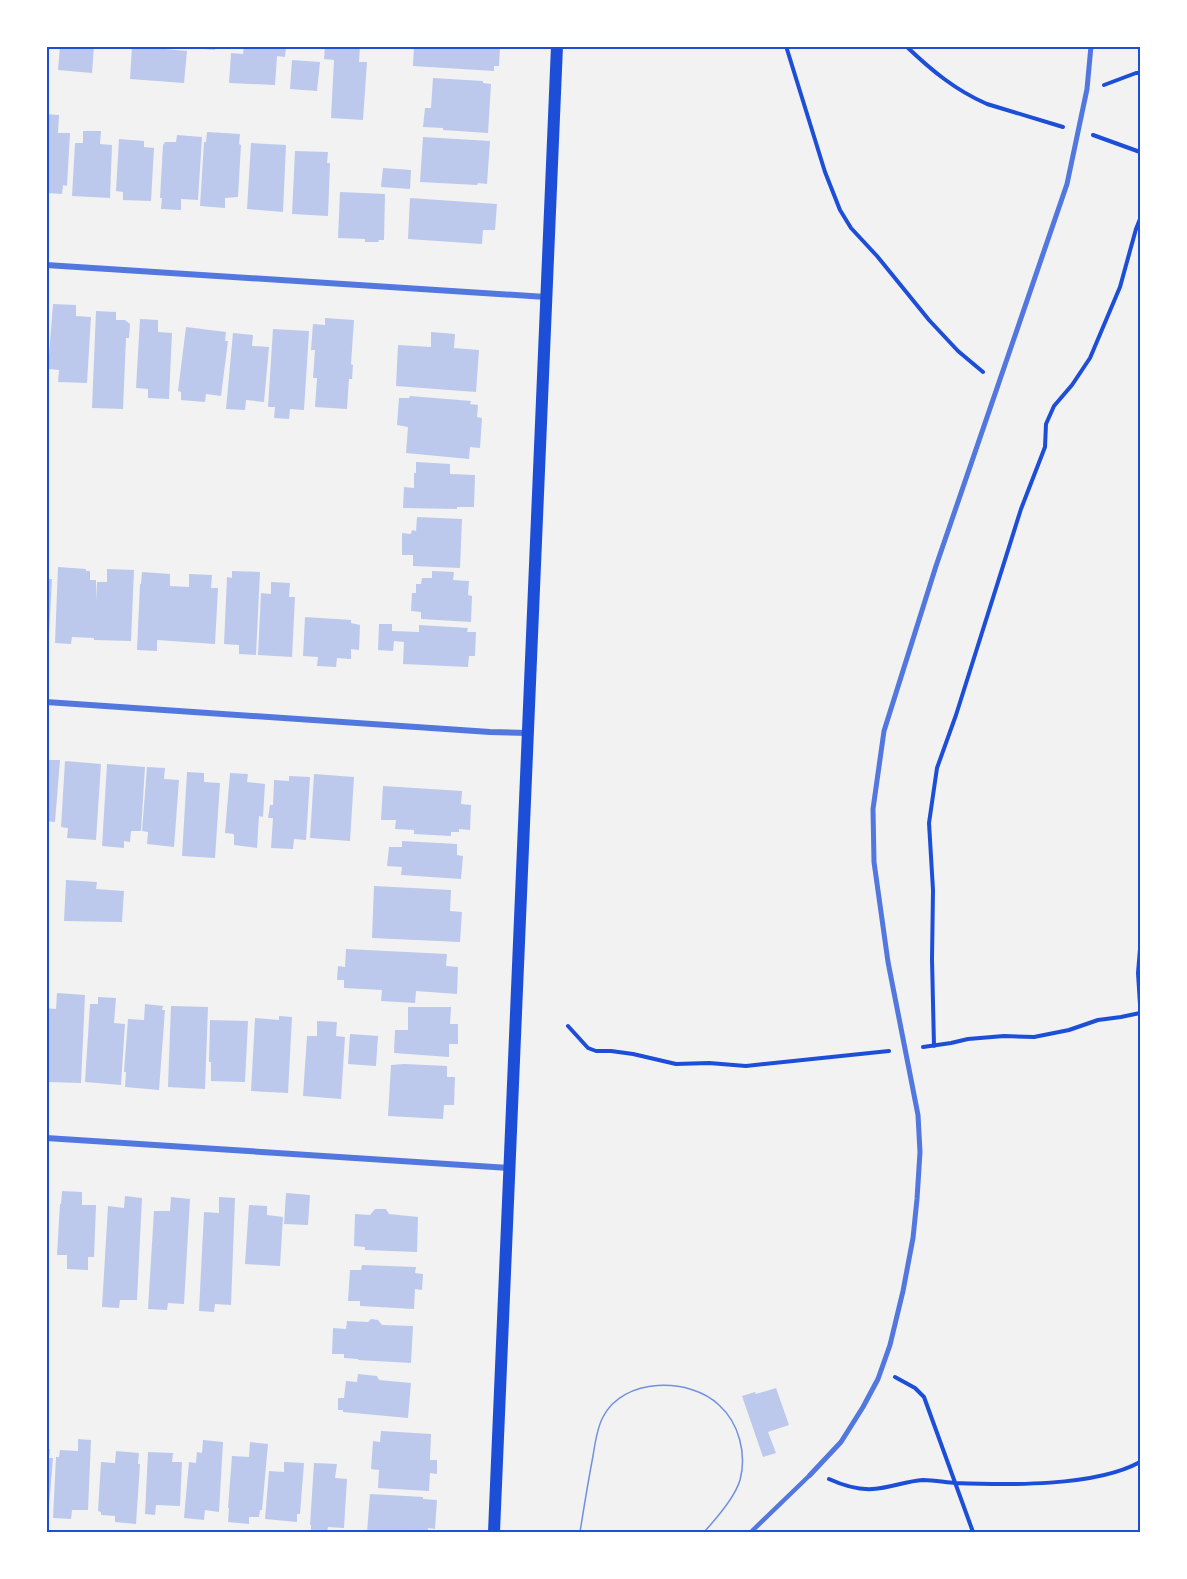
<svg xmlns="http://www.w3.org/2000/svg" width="1187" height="1579" font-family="Lato,sans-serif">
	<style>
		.building { fill: #bdc9ec }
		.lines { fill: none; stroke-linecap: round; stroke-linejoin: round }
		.path { stroke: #1d4ed8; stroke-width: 4 }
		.service { stroke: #5277de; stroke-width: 4.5 }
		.pedestrian { stroke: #5277de; stroke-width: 5 }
		.minor { stroke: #5277de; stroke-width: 6 }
		.secondary { stroke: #1d4ed8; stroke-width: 12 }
		.tram { stroke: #7290e2; stroke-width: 1.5 }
		.neatline { fill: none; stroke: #1d4ed8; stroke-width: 2 }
	</style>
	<rect width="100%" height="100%" fill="#f2f2f2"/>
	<path class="building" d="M60,46H94L92,73L58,70Z
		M132,46L187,51L184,83L130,79Z
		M191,46H215V50L191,48Z
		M244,46H286L285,57L277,56L275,85L229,83L231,53L243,54Z
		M325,46H360L359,62H367L363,120L331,118L334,60L324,59Z
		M414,46H496V48H500L499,66H494V71L413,66Z
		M292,60L320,62L317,91L290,89Z
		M433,78L483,81V83L491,84L488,133L443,130V128L423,127L425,108H431Z
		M46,114L59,115L58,133H70L67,186L63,185L62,194L46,193Z
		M83,131H101L100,144L112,145L110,198L72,196L75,143H83Z
		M207,132L240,134L239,144L241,145L238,197L225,198V208L200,206L204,142H206Z
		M177,135L202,137L198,200L181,199V210L161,209L162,198H160L163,145L165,142H176Z
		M423,137L490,141L487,184L478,183L477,185L420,182Z
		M119,139L144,141V147L154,148L151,201L123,200V192L116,191Z
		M251,143L286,145L283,212L247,209Z
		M295,151L328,152L327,163H330L328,216L292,214Z
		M383,168L411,170L410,189L381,187Z
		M340,192L385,194L384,240H379L378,242H365V239L338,238Z
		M410,198L497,204L495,230H483L482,244L408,239Z
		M53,304L76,305V316L91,317L87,383L58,382L59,370L48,369Z
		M96,311L116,312V320H125L130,324L129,338H126L123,409L92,408Z
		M325,318L354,320L351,364L353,365L352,379H349L347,409L315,407L317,378H313L315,350H311L313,324L325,325Z
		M140,319L158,320V332L172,333L169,399L148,398V389L136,388Z
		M186,327L226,332L225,341H228L221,396L206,394L205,402L181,400V392L178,391Z
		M273,329L309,331L304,410L290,409L289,419L274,418L275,407H268Z
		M431,332L455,334L454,348L479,350L476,392L396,386L398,345L431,347Z
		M233,333L253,335L252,346L269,347L264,402L246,400L245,410L226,409Z
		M410,396L471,401L470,404L478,405L477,417L482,418L480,448L470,447L469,459L406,453L408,427L397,425L399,398H409Z
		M416,462L450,464V474L475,475L474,507H457V509L403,508L404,487L414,488V473H416Z
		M417,517L462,519L460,568L413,566V555H402V533L411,534L412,530L416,531Z
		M58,567L86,569V571H90V580H96V601L97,582H107V569L134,570L131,641L94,640V638L72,637L71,644L55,643Z
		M232,571L260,572L256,655L239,654V645L224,644L227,577L232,578Z
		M432,571L454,572L453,580L469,581L468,595L472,596L471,622L421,619V612L411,611L412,593H416V584H421L422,578H432Z
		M142,572L170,574V586L189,587V574L212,575L211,588H218L215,644L157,640V651L137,650L140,584H141Z
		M46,579H52L49,634L46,633Z
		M271,582L290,583L289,597H295L292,657L258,655L261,593L271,594Z
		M305,617L351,620V623L360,625L359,650L351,649V659L337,658L336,667L317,666L318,657L303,656Z
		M379,624H392V631L419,632V625L468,628L467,632H476L475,656H469L468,667L403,664L404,642L394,641L393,651L378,650Z
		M46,760H60L55,822L46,821Z
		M65,761L101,764L96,840L67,838L68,828L61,827Z
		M107,764L145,767L141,831H131L130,842L124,841V848L102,846Z
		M147,767L165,768L164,779L179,780L174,847L147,844L148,832L142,831Z
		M187,772L204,773V782L220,783L215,858L182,856Z
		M230,773L248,774L247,782L265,784L263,817L259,816L257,848L234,845V834L225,833Z
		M314,774L354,777L350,841L310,838Z
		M289,776L310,777L306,840L294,839L293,849L271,848L273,818H268L270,805H273L274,780L289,781Z
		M383,786L462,791L461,804L471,805L470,830L459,829V832H451V836L414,834V830L395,829L396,820H381Z
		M402,841L457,844V855L463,856L461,879L401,875L402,867L387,866L389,847H402Z
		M66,880L97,882L96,889L124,891L122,922L64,921Z
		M374,886L451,890L450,911L462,912L460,942L372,938Z
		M346,949L447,954L446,966L458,967L457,994L416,991L415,1003L381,1001L382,990L344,988V980H337L338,966L345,967Z
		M57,993L85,995L81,1083L47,1082L46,1008L56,1009Z
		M98,997L116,998L114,1023L125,1024L121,1085L85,1082L90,1004H98Z
		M145,1004L163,1006L162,1010H165L159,1090L125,1087L126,1072H124L128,1019L144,1020Z
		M171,1006L208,1007L205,1089L168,1087Z
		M408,1007H451L450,1024H458V1044H449V1057L394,1053L395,1030H408Z
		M279,1016L292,1017L288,1093L251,1091L255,1018L279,1020Z
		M210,1020L248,1021L245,1082L211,1081V1062H209Z
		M317,1021L337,1022L336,1036L345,1037L341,1099L303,1096L307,1036H317Z
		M350,1034L378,1036L376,1066L348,1064Z
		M404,1064L447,1066V1077H455L454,1105H444L443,1119L388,1116L391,1065Z
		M62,1191L82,1192V1205H96L94,1257H88V1270L67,1269V1255H57L60,1204H61Z
		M286,1193L310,1195L308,1225L284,1224Z
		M125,1196L142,1198L137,1300H120L119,1308L102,1307L108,1206L124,1208Z
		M171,1197L190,1199L184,1304L168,1303L167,1310L148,1309L154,1211H170Z
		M219,1197L235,1198L231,1305L215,1304L214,1312L199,1311L204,1212L219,1213Z
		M249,1205L267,1206V1215L283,1217L280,1266L245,1264Z
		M375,1209H386L389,1214L418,1217L417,1252L365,1250V1247L354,1246L355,1214L370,1215Z
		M362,1265L416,1267L415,1273L423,1274L422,1290L415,1289L414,1309L360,1306V1301H348L350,1270H361Z
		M371,1319L378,1320L382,1325L413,1326L411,1363L358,1360V1359L344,1358V1354H332L333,1328L346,1329L347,1321L368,1322Z
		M358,1374L377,1376L379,1380L411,1383L408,1418L343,1412V1410H338V1398H344L346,1381L357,1382Z
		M776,1388L789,1425L768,1432L776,1453L763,1457L742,1396L755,1392L756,1394Z
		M381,1431L431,1434L430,1460H437V1474L430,1473L429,1491L378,1488L379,1470L371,1469L373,1441L380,1442Z
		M78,1439L91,1440L88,1510H72L71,1519L53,1518L56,1457H59L60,1450L78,1451Z
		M203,1440L223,1442L219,1512L205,1510L204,1520L184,1518L189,1462L196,1463L197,1452L202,1453Z
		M250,1442L268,1444L262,1510H260L259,1517H249V1524L228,1522L229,1508H228L232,1456L249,1457Z
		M46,1449H50L49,1458H53L49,1506H46Z
		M116,1451L139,1453L138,1464H140L136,1524L115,1522V1516L101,1515V1512L98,1511L101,1462L115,1463Z
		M148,1452L173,1453L172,1462H182L180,1506L156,1505L155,1515L145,1514Z
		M284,1462L304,1463L300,1514H297V1522L265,1519L269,1471L284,1472Z
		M314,1463L337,1464L335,1478L347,1479L344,1528L328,1527L327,1532H311V1525H310Z
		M370,1494L423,1497V1499L437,1500L435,1529L428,1528V1532H367Z"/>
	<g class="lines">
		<path class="path" d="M786,46L825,172L840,210L851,228L877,256L929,320L958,351L983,372
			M906,46C931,70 955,90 987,104L1063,127
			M1104,85L1136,73H1140
			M1093,135L1140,152
			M1140,949L1138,973L1140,1005
			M568,1026L588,1048L596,1051H611L633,1054L676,1064L709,1063L746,1066L889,1051
			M934,1046L932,959L933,890L929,823L937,768L956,715L1021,509L1045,447L1046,424L1054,406L1072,385L1090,358L1120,287L1136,229L1140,219
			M923,1047L951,1043L968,1039L1004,1036L1034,1037L1069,1030L1098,1020L1121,1017L1140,1013
			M895,1377L915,1388L924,1397L973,1532
			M829,1479C842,1485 858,1490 873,1489C890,1488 906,1481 923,1480C933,1480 944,1482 955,1483C1007,1485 1095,1487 1140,1462"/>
		<path class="service" d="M751,1532L810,1475"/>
		<path class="pedestrian" d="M810,1475L841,1442L863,1407L878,1379L890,1345L903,1291L913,1238L917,1199L920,1152L918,1115L888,962L874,862L873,809L884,731L936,566L1067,184L1087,89L1091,46"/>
		<path class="minor" d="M46,265L546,297
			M46,702L490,732L528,733
			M46,1138L509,1168"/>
		<path class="secondary" d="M494,1532L557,46"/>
		<path class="tram" d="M580,1532C584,1507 588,1482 593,1456C595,1443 597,1428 603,1417C623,1377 690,1377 719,1405C739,1423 747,1454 740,1480C735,1497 716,1519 704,1532"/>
	</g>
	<rect width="1187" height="1579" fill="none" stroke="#ffffff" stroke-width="96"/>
	<rect x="48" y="48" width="1091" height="1483" class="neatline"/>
</svg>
